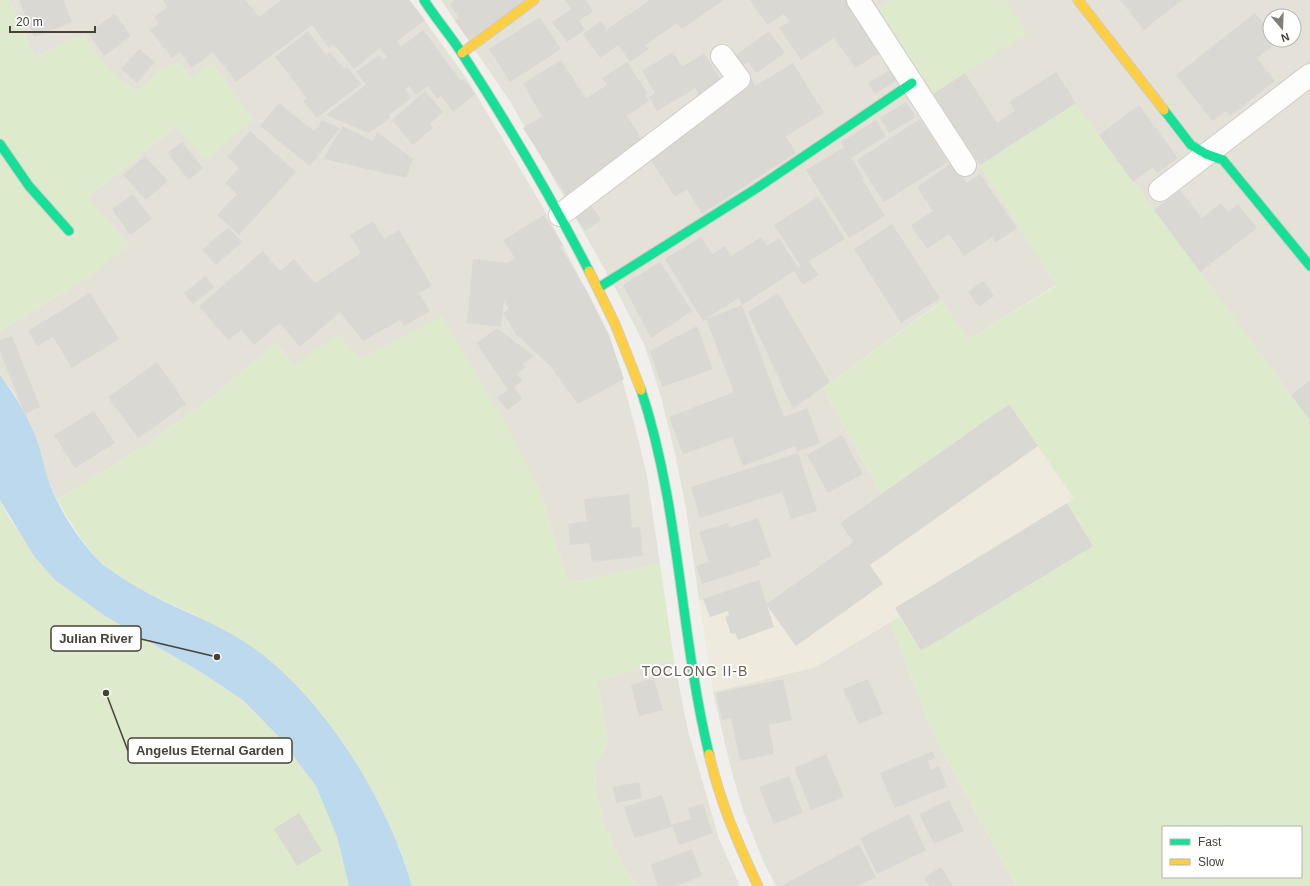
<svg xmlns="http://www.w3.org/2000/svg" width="1310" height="886" font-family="Arial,sans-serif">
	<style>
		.residential { fill: #e4e1d8; fill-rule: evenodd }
		.education { fill: #eeeadd }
		.green { fill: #ddebcc; fill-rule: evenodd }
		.water { fill: #bcd9ed }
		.building { fill: #dad8d3; fill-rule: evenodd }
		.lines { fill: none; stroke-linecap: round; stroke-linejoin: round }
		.street-casing { stroke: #cecdc8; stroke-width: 24 }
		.fast-casing { stroke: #cfccc2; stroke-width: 11 }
		.slow-casing { stroke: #cfccc2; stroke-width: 11 }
		.street { stroke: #fdfdfc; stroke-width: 22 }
		.fast { stroke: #16e098; stroke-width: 9 }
		.slow { stroke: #ffcf43; stroke-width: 9 }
		.labels { text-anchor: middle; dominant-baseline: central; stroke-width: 4; stroke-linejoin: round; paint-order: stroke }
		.quarter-label { font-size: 14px; letter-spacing: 1px; fill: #695f4e; stroke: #fff }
		.leader { fill: none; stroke: #474137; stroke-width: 1.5 }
		.callout-dot { fill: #474137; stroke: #fff; stroke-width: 1.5 }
		.callout { fill: #fff; stroke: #474137; stroke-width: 1.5 }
		.callout-label { font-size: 13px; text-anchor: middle; font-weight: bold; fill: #474137 }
	</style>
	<rect width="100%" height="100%" fill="#f0efeb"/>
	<path class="residential" d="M9,0H410L467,79L544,209L610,336L636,430L647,476L660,564L569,583L538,486L442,317L361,359L294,366L276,343L211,398L146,445L57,500L46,474L37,441L14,393L0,375V331L91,275L88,197L176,126L191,78L178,63L161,69L138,92L117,77L94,52L84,35L35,57Z
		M441,0H1310V421L1200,272L980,165L1056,285L968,340L942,301L823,388L881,494L840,523L853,542L766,604L699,600L686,509L676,458L661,397L645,346L619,295L511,103ZM1270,16H1294V40H1270Z
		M890,622L935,738L1016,886H776L764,863L744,813L731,769L713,692L816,667Z
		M674,660L688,731L719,839L740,886H636L622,864L605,827L596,790L595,765L608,743L597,680Z"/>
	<path class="education" d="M1009,404L1074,499L1067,503L1093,546L921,651L899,616L816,667L713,692L699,600L766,604L853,542L840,523Z"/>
	<path class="green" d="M0,0H9L35,57L84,35C98,59 115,76 137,92L161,69L178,63L191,78L213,63L253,120L206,161L176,126L88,197L129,245L91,275L0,331Z
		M893,0H1006L1027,34L933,94L879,9Z
		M1076,103L1310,421V886H1016L935,738L890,622L899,616L921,651L1093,546L1067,503L1074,499L1009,404L881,494L823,388L943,301L968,340L1056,286L980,165ZM1163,827H1301V877H1163Z
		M442,316L504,421L538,486L569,583L660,564L674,660L597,680L608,743L595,765L596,790L605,827L622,864L636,886H412L403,856L380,805L359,769L334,732L195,615L135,587L99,562L79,536L57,500L146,445L211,398L276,343L294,366L339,334L361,359Z
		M0,500L9,518L55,580L105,616L204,674L244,701L278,736L316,786L337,837L349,886H0Z"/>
	<path class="water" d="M0,375C15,395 28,417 37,440C41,451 43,463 46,473C56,505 76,537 99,561C103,566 110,569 115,573C151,599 194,613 233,635C315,681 387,797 412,886H349L337,837L316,786L278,736L244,701L204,674L105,616L55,580L34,556L0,500Z"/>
	<path class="building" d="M19,0H63L72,22L34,37Z
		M163,0H245L259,17L281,0H409L425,20L397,41L401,47L423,30L461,81L464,79L475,94L453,112L441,96L437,99L428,86L416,95L409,86L405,89L411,98L389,115L390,118L369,133L326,115L366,85L356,72L379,55L383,60L387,57L380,48L354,69L334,44L329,48L312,25L236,82L213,52L192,68L180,52L172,58L150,30L159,23L154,17L168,7Z
		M455,0H526L469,40L455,21L459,18L450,4Z
		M565,0H586L593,11L579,21L585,30L567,42L552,22L571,9Z
		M650,0H724L682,29L677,23L646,45L649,49L630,62L618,45L600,58L583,34L601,21L607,29Z
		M750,0H846L881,52L855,68L834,38L801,60L779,28L789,22L784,14L767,25Z
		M1120,0H1182L1144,30Z
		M1255,13L1270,32V40H1277L1278,42L1257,58L1275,81L1230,116L1226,111L1212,121L1176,75Z
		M115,14L131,36L104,56L88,33Z
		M540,17L561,49L510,82L489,49Z
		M308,31L326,55L330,52L344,69L347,67L361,84L317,118L303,101L307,98L275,57Z
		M769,31L785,53L756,73L748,62L742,66L735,56Z
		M139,49L155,62L137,83L121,69Z
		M673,52L682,67L704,53L723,83L700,97L695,88L657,111L649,97L655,93L642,71Z
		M561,60L586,98L607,85L602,78L627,62L648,94L645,96L649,101L627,116L638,133L643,147L568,199L523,128L542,116L523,84Z
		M793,63L824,113L786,136L796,153L702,214L687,189L675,197L649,157L751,78L755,86Z
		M890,70L897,80L875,94L868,83Z
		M1056,72L1076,103L980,165L933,94L965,73L997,123L1015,111L1009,102Z
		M425,91L443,112L430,124L433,128L413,145L392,120Z
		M906,102L916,117L889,133L880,118Z
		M279,103L314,131L322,120L340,128L310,166L260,126Z
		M1139,105L1178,158L1157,173L1153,167L1133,182L1099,135Z
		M920,119L948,162L884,202L857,160Z
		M876,120L886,136L851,158L864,178L862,179L885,216L849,238L806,170L844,147L841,142Z
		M343,126L373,141L377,132L413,159L406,178L323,159Z
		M250,131L296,172L239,235L217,215L237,194L225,183L239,168L227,157Z
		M182,142L203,168L189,180L167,153Z
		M145,156L168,181L146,200L123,175Z
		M953,162L967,183L980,174L1017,228L995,243L992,237L964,256L949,234L927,249L911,225L933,211L917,187Z
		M1180,190L1202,218L1221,203L1228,212L1238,204L1257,228L1200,272L1154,210Z
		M133,194L152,219L130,235L112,209Z
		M818,197L845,239L809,261L818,275L803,285L794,271L742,305L784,417L807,408L820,443L797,452L795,446L743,466L732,437L683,454L669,417L734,392L706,319L703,321L665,259L701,237L712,254L725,246L731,256L761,237L767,246L779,238L798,268L801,266L774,225ZM739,298L742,305L706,319L707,318Z
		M590,204L601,220L585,231L574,215Z
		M544,215L563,245L560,247L587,291L609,336L624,379L578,404L552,368L516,334L503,313L509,309L504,301L501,327L467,323L473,259L508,263L515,258L503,240Z
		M373,221L384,239L399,230L432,286L419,293L430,311L404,326L400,320L363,341L340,312L300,347L280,323L254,345L241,330L228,340L199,306L263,251L280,271L294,259L315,283L361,253L350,235Z
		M892,224L940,298L901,323L854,249Z
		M228,227L242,242L216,265L202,250Z
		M660,262L692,311L651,338L623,285Z
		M205,276L214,287L193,304L184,293Z
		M983,281L994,296L979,307L968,292Z
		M90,293L119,339L72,368L53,337L37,346L28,331Z
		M778,293L830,382L793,409L748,312Z
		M697,326L713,369L662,387L650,351Z
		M497,328L534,356L523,364L525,368L517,374L522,381L514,387L522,399L507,410L497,398L508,390L476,343Z
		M12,336L40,407L25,414L0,352V340Z
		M157,362L186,404L138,438L108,397Z
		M1310,380V421L1291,395Z
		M1009,404L1038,446L870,565L883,584L796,646L766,604L853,542L840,523Z
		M94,411L115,443L75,468L54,435Z
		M842,435L863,474L828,493L807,455Z
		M798,453L817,511L791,519L782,492L700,518L691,487Z
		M629,494L632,528L640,527L643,556L592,562L589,543L570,545L568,524L587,521L584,499Z
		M1067,503L1093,546L921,651L895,608Z
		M758,518L771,556L759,561L760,565L702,584L696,566L709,562L699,532L728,523L729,528Z
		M759,580L774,627L738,640L735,633L731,634L725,617L729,615L728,611L710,617L703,599Z
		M654,678L663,710L639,716L631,685Z
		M783,679L792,720L769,725L774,754L740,761L731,718L722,720L716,693Z
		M868,679L883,714L859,724L843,689Z
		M933,751L935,758L928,761L931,770L939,766L947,787L895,808L880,773Z
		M826,754L844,797L811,810L794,768Z
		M789,776L803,813L774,824L759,787Z
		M639,782L642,798L616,803L613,787Z
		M662,795L672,827L634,838L624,807Z
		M949,800L964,831L934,844L919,814Z
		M703,804L713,833L679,845L672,825L691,819L688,808Z
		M299,813L322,851L297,866L274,829Z
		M909,814L926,850L877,874L860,838Z
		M859,844L876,877L859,886H781Z
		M692,849L702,876L676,886H658L650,865Z
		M941,867L953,886H930L924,878Z"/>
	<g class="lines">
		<g class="street-casing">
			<path id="street" d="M858,0L965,165
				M1160,190L1310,75
				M560,215L739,79L722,56"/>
		</g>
		<g class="fast-casing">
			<path id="fast" d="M424,0C436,19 451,36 463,55C508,124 551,197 589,271
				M1164,110L1191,145L1206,154L1223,160L1310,266
				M0,144L29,186L69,231
				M598,288L757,188L912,83
				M641,390C680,507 680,634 709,754"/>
		</g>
		<g class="slow-casing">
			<path id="slow" d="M1078,0L1164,110
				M462,53L534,0
				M589,271L615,324L641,390
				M709,754C720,802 737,841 758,886"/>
		</g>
		<use href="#street" class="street"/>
		<use href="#fast" class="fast"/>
		<use href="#slow" class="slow"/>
	</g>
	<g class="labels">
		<g class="quarter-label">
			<text x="695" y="671">TOCLONG II-B</text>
		</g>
	</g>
	<path class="leader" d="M217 657L141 639M106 693L128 751"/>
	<g class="callout-dot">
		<circle cx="217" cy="657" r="4"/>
		<circle cx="106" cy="693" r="4"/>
	</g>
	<g class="callout">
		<rect x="51" y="626" width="90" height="25" rx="4"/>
		<rect x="128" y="738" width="164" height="25" rx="4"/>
	</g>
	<g class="callout-label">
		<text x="96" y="643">Julian River</text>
		<text x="210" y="755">Angelus Eternal Garden</text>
	</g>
	<rect x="1162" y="826" width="140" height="52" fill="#ffffff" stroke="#b5b3af"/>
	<rect x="1170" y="839" width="20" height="6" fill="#16e098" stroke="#b5b3af"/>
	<text x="1198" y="846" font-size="12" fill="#474137">Fast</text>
	<rect x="1170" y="859" width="20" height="6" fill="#ffcf43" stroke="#b5b3af"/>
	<text x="1198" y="866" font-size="12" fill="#474137">Slow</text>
	<g transform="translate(1282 28) rotate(161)"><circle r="19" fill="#ffffff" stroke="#b5b3af"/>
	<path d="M0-3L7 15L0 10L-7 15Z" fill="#827e76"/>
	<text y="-6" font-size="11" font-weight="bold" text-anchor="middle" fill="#474137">N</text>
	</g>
	<path d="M10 26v6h85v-6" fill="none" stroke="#474137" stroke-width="2"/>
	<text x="16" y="26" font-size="12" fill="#474137" stroke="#ffffff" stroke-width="3" paint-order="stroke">20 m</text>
</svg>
